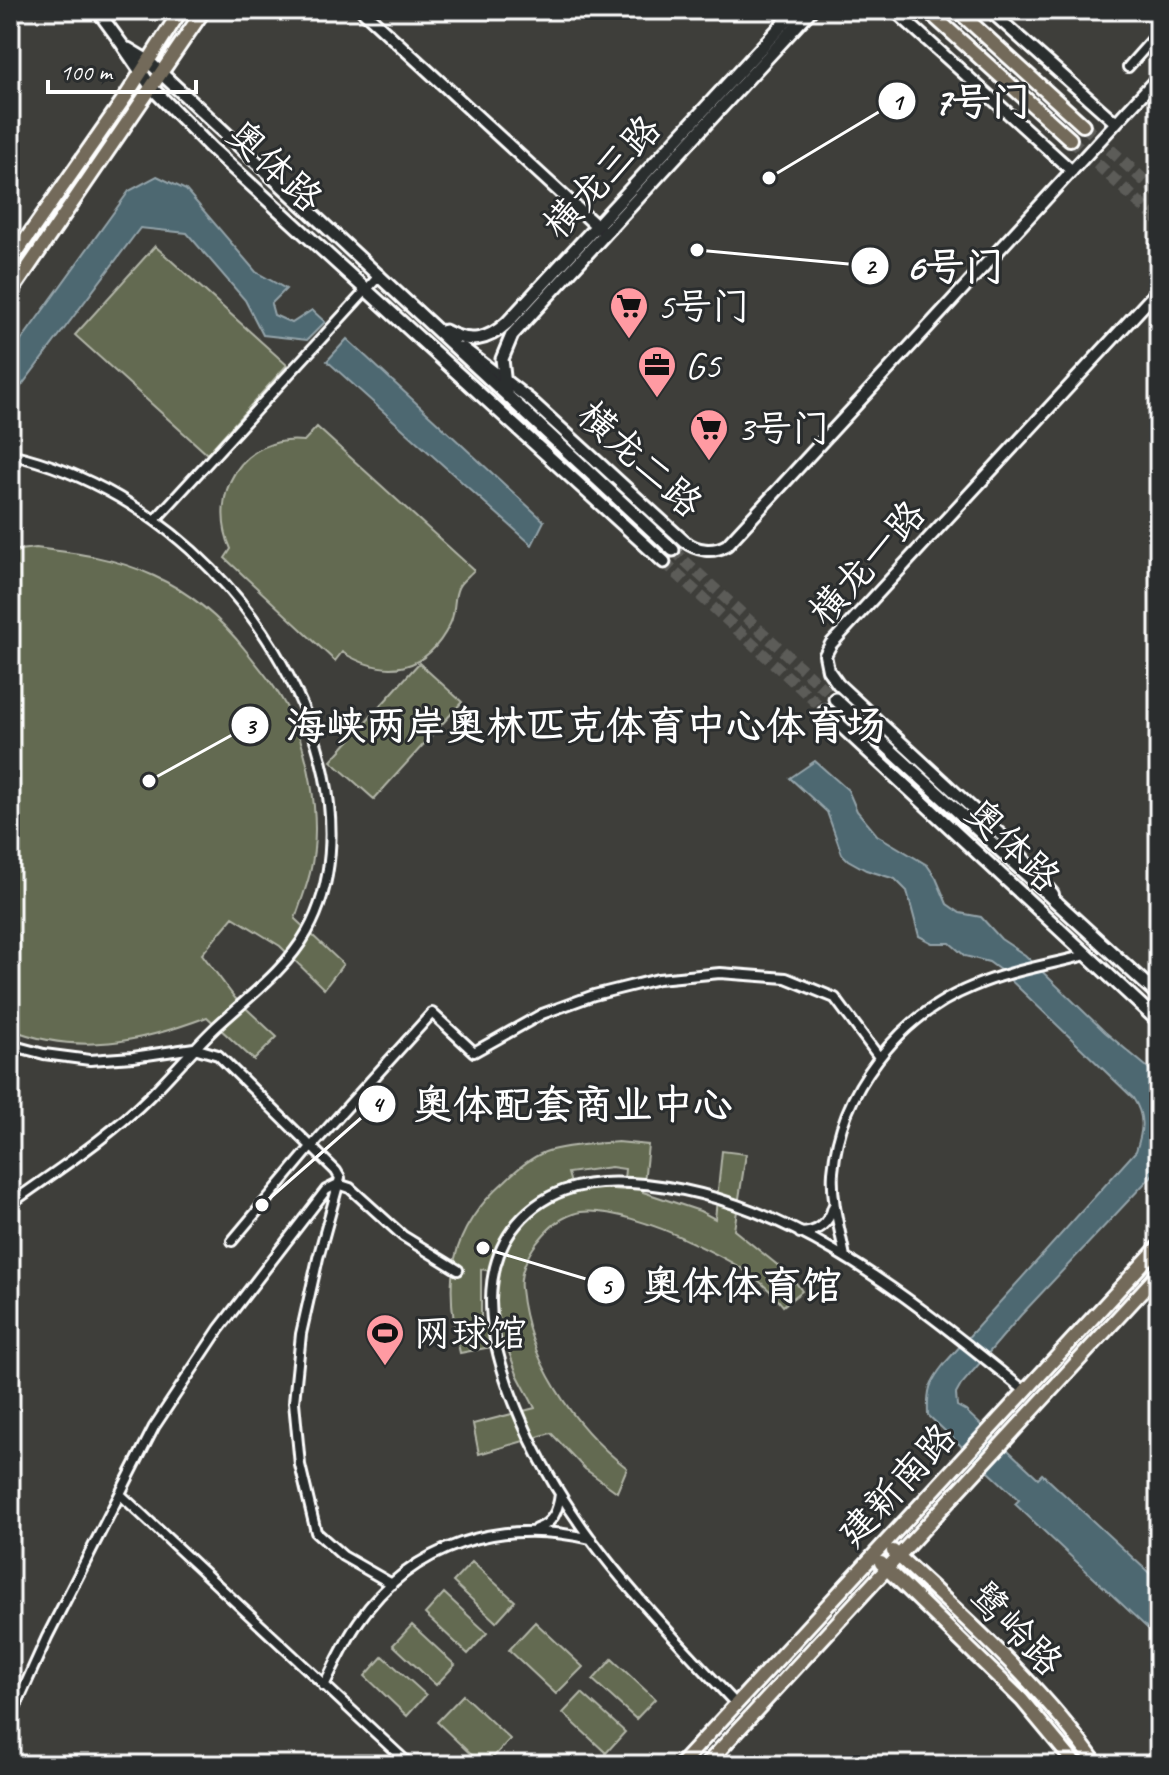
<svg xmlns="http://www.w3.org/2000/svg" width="1169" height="1775" font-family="Caveat,'LXGW WenKai TC',sans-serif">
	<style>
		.green { fill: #646b51; stroke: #b2b5a8; stroke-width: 2; fill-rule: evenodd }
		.water { fill: #4d6771; stroke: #94a4aa; stroke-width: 2 }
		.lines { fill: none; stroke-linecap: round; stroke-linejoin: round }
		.secondary-tunnel { stroke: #5b5b58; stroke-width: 11; stroke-dasharray: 11 5.5; stroke-linecap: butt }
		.primary-tunnel { stroke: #5b5b58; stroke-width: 12; stroke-dasharray: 12 6; stroke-linecap: butt }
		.minor-casing { stroke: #fff; stroke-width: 14 }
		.tertiary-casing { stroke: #fff; stroke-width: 16 }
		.secondary-casing { stroke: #fff; stroke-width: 17 }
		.primary-casing { stroke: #fff; stroke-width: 18 }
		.minor { stroke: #2a2d2e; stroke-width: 8 }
		.tertiary { stroke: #2a2d2e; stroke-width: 10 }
		.secondary { stroke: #2a2d2e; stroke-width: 11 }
		.primary { stroke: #736b5a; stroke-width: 12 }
		.labels { text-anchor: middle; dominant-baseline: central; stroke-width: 6; stroke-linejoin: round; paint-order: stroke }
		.street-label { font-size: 38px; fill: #fff; stroke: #2a2d2e }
		.poi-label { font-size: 38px; fill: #fff; stroke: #2a2d2e; text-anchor: start }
		.leader { fill: none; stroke: #fff; stroke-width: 3 }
		.callout-dot { fill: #fff; stroke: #2a2d2e; stroke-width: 3 }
		.mark-label { font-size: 24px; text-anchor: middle; font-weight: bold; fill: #111 }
		.callout-label { font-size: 40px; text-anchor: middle; font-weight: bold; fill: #fff; stroke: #2a2d2e; stroke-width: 6; stroke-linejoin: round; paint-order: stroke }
	</style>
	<rect width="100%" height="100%" fill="#3e3e3a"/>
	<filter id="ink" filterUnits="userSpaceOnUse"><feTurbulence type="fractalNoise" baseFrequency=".0125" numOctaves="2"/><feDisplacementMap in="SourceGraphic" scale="16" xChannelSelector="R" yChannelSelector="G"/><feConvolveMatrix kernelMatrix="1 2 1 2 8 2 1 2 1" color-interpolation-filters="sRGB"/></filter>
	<g filter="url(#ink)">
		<path class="green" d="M155,246L287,365L207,454L75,335Z
			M317,427L474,570C470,575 460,582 458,588C453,598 456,612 450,624C426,673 386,679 342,652L335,661L225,558L231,549C207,495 242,434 304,441Z
			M36,548C77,553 116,558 154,576C192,593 222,620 247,652C259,667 271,681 280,696C309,742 323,820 310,873C306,889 300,904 295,919L343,964L324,989L280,946L233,917L202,954L235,998L277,1037L254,1060L207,1017C141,1042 78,1056 10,1029V551Z
			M419,663L462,702L374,799L331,761Z
			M618,1142L648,1145L643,1192L700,1211L715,1219L722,1151L746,1154L734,1230L791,1276L802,1291L783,1306C759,1274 725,1258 689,1241C663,1228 601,1204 573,1214C556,1220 546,1231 536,1244C527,1256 519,1274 521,1289C528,1359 572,1426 627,1468L617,1492L585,1469L551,1433L479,1454L473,1424L535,1408L517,1374L506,1344L460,1353C443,1282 448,1231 505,1181C516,1170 530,1158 545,1152C566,1145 596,1144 618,1142ZM611,1167L625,1169L623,1190L603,1188L573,1191L568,1173ZM481,1269L500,1273L496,1302L500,1324L481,1326Z
			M472,1562L515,1601L496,1622L453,1582Z
			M444,1593L487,1633L468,1654L425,1614Z
			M535,1622L583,1667L556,1694L509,1650Z
			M412,1625L455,1665L436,1685L393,1645Z
			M383,1656L426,1695L407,1716L365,1676Z
			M612,1659L655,1699L636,1719L593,1680Z
			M582,1693L625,1732L606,1753L563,1713Z
			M463,1695L510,1739L486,1765H482L437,1722Z"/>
		<path class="water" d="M157,176L186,190L256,272L286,289L271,304L274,315L292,323L312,310L325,322L307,340L263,335L245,300L187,233L140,228L10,401V356L129,191Z
			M347,339L544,521L532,545L327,361Z
			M815,761L848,790L857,811L877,835L927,865L936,878L947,904L960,913L981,917L1001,939L1025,955L1105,1032L1159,1077V1168L1021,1315L961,1385L956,1394L957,1406L966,1411L1038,1478L1042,1474L1159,1582V1639L1015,1504L1019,1500L928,1415C927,1390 929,1383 945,1363L1136,1151C1143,1131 1145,1116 1133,1098L1000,970L989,962L965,956L950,943H932L919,936L907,891L895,879L866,870L848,860L842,854L827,812L790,778Z"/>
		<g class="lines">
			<path class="secondary-tunnel" d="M673,550L835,699
				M664,562L825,711"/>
			<path class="primary-tunnel" d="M1083,125L1159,194
				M1070,139L1159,221"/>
			<g class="minor-casing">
				<path id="minor" d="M1128,67L1159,32
					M10,454C163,489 290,621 324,773C335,825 334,884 307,932C286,970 247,998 216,1027C192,1050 172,1074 149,1097C108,1138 57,1170 10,1204
					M155,520L380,275
					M10,1045L44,1054L90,1060L133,1057L194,1048L218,1055L336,1171L340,1178L318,1258L301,1334L294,1402L300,1465L316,1532L343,1556L392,1584
					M800,1233C818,1233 829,1223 833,1207
					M232,1241L311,1147L432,1013L474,1052L542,1014L594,995L658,979L720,973L786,978L835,998L879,1057
					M845,1257C840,1230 831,1200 833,1172C840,1090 899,1016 974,986C1009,971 1049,965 1086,955
					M121,1495L410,1765
					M536,1529C553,1524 558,1510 560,1494
					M324,1686C335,1664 345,1641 359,1621C413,1543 501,1518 591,1539
					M736,1704C659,1622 577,1540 529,1437C501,1377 469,1290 512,1230C541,1190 583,1180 630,1183C783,1191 911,1299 1025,1391
					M10,1719L47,1637L154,1427L219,1329L326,1190L338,1184L350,1188L403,1236L458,1270"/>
			</g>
			<g class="tertiary-casing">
				<path id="tertiary" d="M97,10L124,47
					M362,10L602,231
					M894,10L1072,171
					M989,10L1116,123
					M463,348L529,399L684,541C697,551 713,553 727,545L1159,76
					M1053,894L1013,846L838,684L828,670L825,655L831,644L1159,289"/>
			</g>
			<g class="secondary-casing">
				<path id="secondary" d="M124,47L152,88L211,148L664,562
					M128,49L148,61L673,550
					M445,331C469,344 487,341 507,323L796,10
					M506,394L502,359L512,335L811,10
					M835,699L1159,996
					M825,711L1159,1022"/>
			</g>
			<g class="primary-casing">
				<path id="primary" d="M927,10L1070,139
					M957,10L1083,125
					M10,262L126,96L181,10
					M10,294L204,10
					M893,1551C964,1618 1041,1684 1097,1765
					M881,1563L1022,1700L1076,1765
					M680,1765L1159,1246
					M706,1765L1159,1273"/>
			</g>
			<use href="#minor" class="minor"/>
			<use href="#tertiary" class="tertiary"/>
			<use href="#secondary" class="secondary"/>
			<use href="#primary" class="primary"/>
		</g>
	</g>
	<defs>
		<g id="supermarket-pin" transform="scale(2)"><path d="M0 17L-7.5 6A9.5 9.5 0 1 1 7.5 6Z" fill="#ff9aa2" stroke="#2a2d2e"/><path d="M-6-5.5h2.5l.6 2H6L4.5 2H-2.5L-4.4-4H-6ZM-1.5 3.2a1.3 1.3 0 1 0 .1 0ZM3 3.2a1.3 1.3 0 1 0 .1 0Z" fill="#111"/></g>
		<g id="office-pin" transform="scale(2)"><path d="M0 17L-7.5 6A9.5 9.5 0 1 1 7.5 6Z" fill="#ff9aa2" stroke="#2a2d2e"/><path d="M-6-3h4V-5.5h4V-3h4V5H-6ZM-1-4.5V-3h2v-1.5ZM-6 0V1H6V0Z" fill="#111"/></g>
		<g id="stadium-pin" transform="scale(2)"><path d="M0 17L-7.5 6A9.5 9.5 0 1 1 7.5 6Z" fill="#ff9aa2" stroke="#2a2d2e"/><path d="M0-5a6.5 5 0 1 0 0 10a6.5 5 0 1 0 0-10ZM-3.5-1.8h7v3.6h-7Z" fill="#111"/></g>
	</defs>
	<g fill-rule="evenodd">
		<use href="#supermarket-pin" x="629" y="306"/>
		<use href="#office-pin" x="657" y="365"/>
		<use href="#supermarket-pin" x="709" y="428"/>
		<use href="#stadium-pin" x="385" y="1333"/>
	</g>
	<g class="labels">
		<g class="street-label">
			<text transform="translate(275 166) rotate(43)">奥体路</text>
			<text transform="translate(602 177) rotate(-47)">横龙三路</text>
			<text transform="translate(640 459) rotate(42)">横龙二路</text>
			<text transform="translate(867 563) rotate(-48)">横龙一路</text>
			<text transform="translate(1013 845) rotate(44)">奥体路</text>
			<text transform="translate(897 1485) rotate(-47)">建新南路</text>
			<text transform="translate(1016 1629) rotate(45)">鹭岭路</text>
		</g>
		<g class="poi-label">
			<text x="657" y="306">5号门</text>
			<text x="685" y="365">G5</text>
			<text x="737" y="428">3号门</text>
			<text x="413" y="1333">网球馆</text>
		</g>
	</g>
	<path class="leader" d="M769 178L897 101M697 250L870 266M149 781L250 725M262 1205L377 1104M483 1248L606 1285"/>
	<g class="callout-dot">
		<circle cx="769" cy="178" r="8"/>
		<circle cx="697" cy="250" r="8"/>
		<circle cx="149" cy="781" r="8"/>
		<circle cx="262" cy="1205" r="8"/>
		<circle cx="483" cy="1248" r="8"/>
		<circle cx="897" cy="101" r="20"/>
		<circle cx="870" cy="266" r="20"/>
		<circle cx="250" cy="725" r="20"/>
		<circle cx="377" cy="1104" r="20"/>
		<circle cx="606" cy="1285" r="20"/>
	</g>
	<g class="mark-label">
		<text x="897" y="110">1</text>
		<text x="870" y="274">2</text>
		<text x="250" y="734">3</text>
		<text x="377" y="1112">4</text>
		<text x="606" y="1294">5</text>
	</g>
	<g class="callout-label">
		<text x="982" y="115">7号门</text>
		<text x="955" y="280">6号门</text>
		<text x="586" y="739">海峡两岸奥林匹克体育中心体育场</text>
		<text x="573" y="1118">奥体配套商业中心</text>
		<text x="742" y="1299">奥体体育馆</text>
	</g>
	<rect width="1169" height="1775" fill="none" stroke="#2a2d2e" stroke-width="40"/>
	<rect x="20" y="20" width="1129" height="1735" fill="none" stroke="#fff" stroke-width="3" filter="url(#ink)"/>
	<path d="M48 80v12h148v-12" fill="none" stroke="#ffffff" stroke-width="4"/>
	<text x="60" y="80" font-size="24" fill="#ffffff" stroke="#2a2d2e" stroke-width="6" paint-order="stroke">100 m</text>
</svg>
